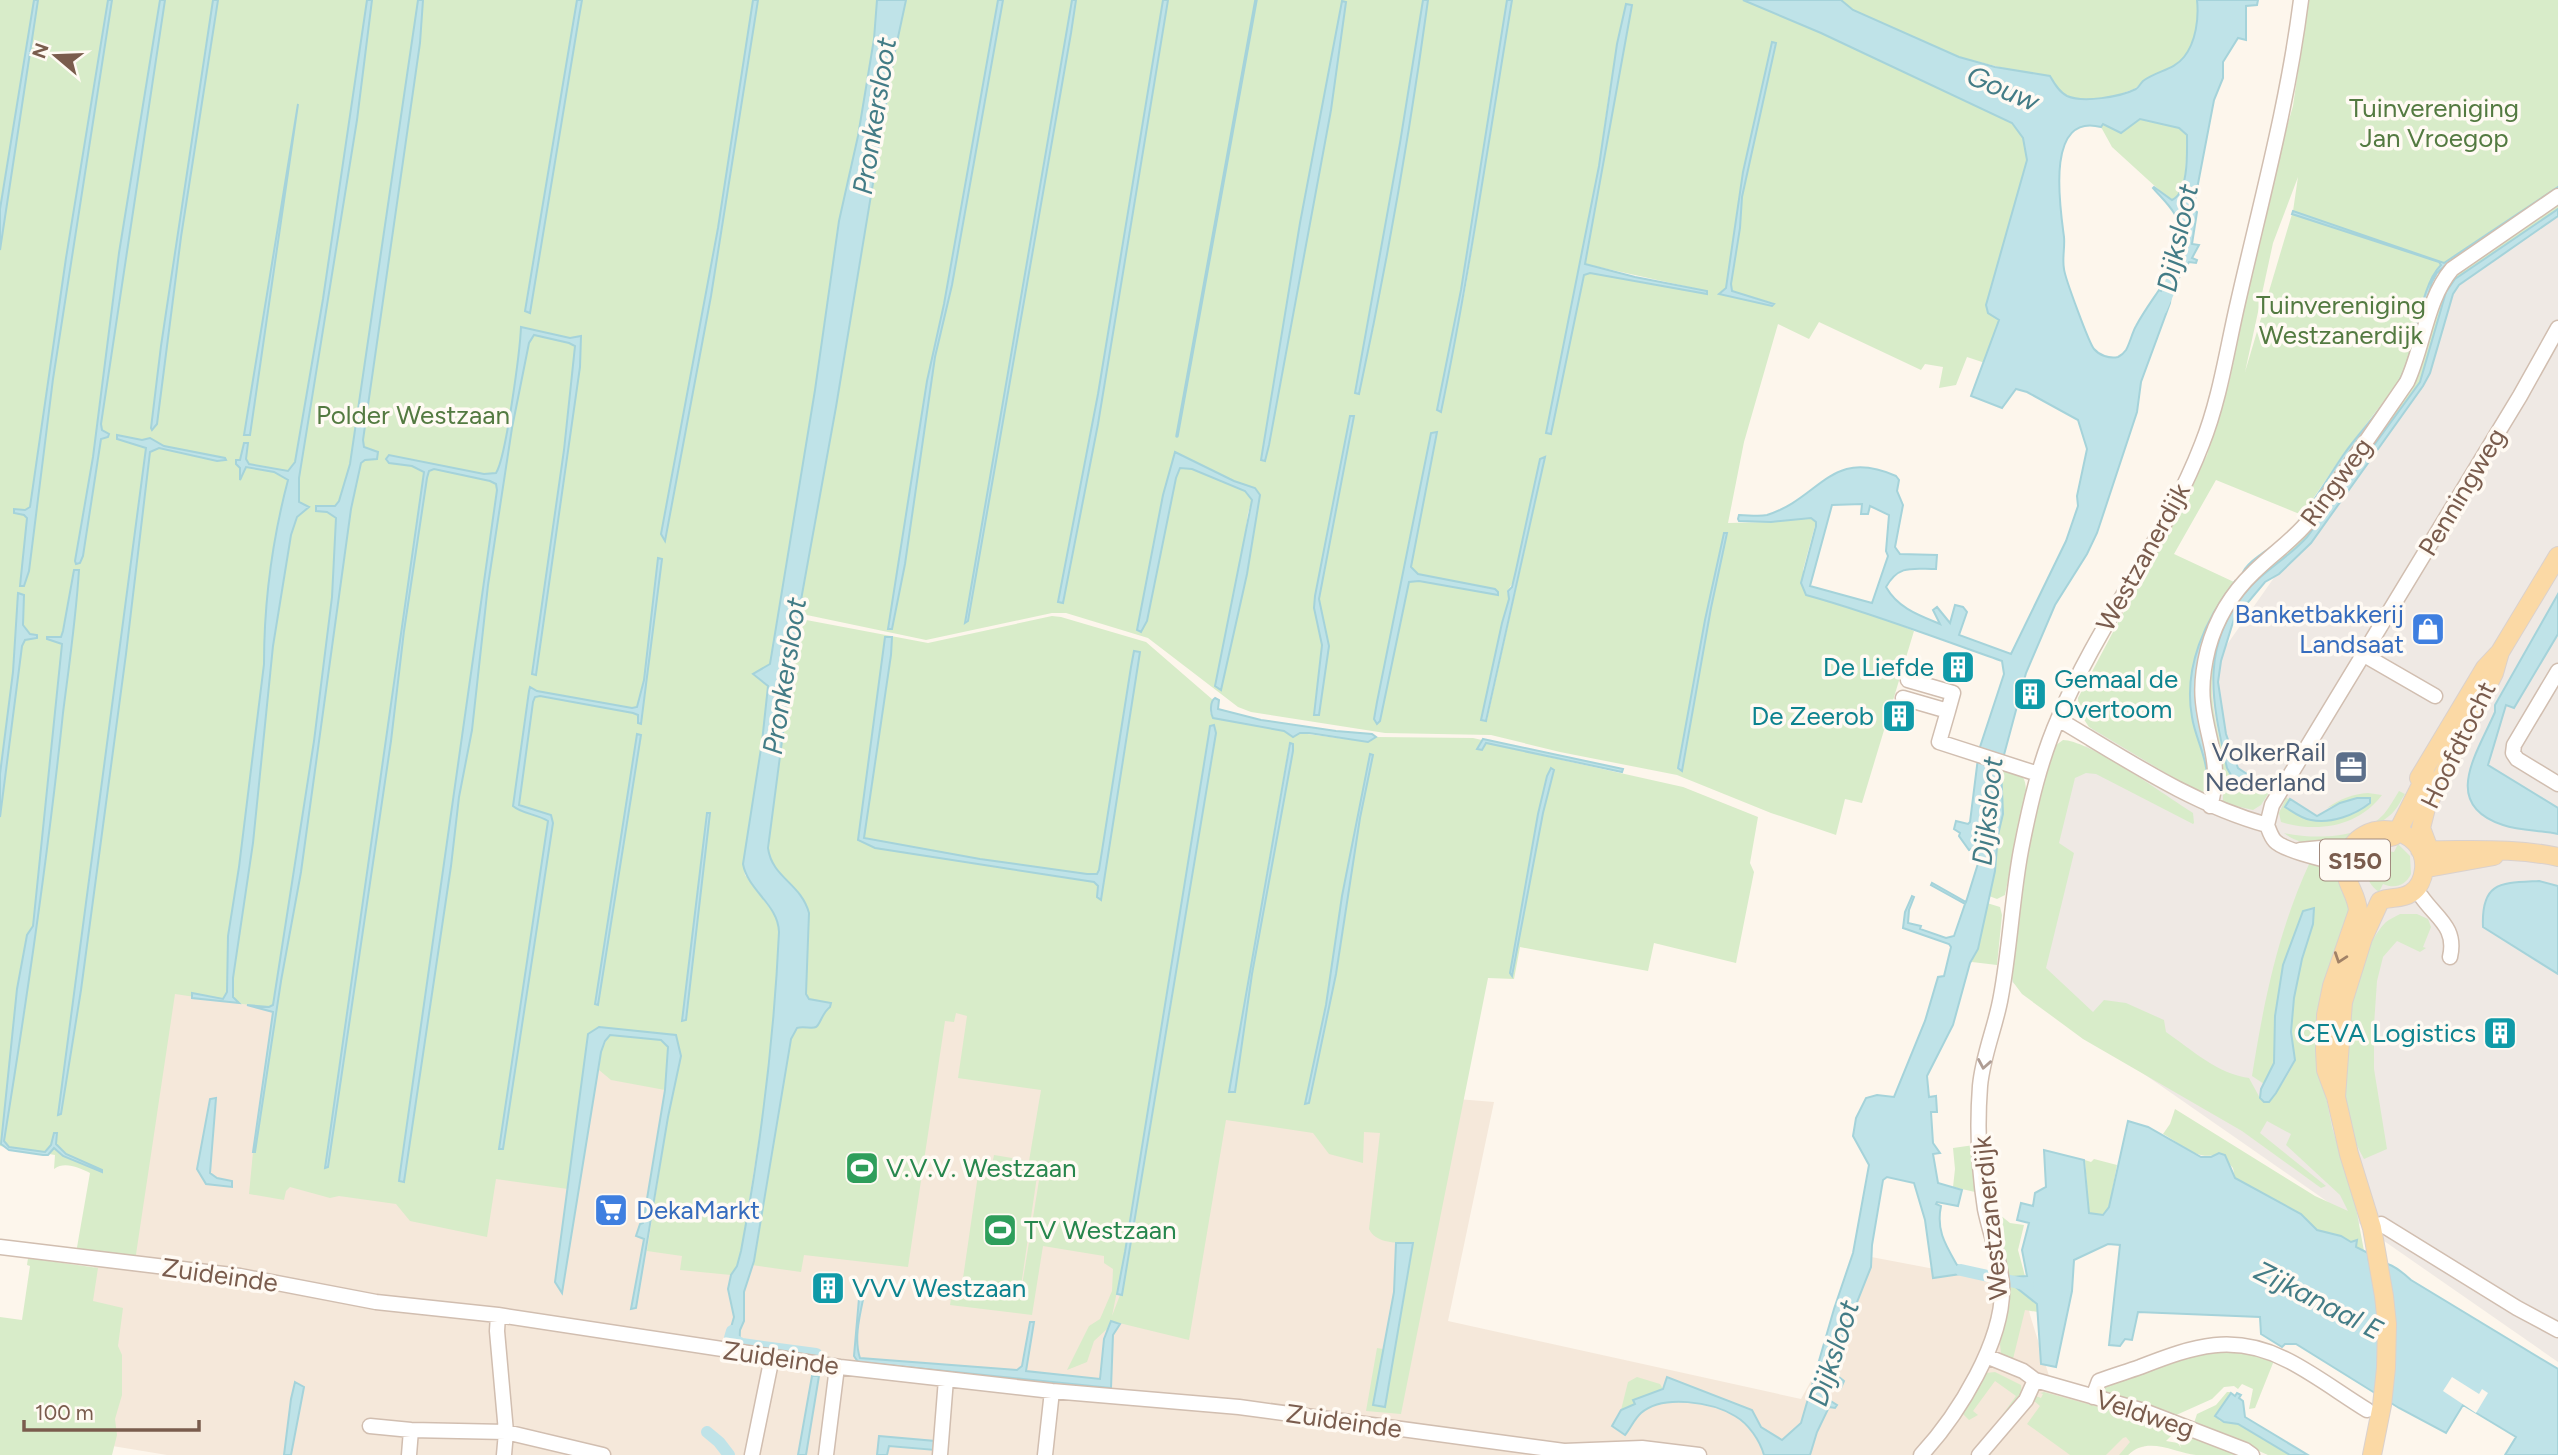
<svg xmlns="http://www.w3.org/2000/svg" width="2558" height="1455" font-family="Figtree,sans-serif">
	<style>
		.residential { fill: #f5e8da }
		.industrial { fill: #efe9e4 }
		.green { fill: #d8ecc9; fill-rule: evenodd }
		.water { fill: #bfe3e8; stroke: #a5d3da; stroke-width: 2; fill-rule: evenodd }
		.pier { fill: #fdf6ec }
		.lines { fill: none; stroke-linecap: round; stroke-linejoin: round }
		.stream { stroke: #a5d3da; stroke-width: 3.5 }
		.canal { stroke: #bfe3e8; stroke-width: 12 }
		.minor-casing { stroke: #d1beb0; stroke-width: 17 }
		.major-casing { stroke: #dad1cd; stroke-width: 20 }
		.minor { stroke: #fff; stroke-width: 14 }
		.major { stroke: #fbd9a5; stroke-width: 18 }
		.oneway { stroke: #a18267 }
		.oneway2 { stroke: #af9d94 }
		.labels { text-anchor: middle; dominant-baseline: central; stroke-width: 7; stroke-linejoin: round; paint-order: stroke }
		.shield { fill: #fffaf3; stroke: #a28b7f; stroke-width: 2 }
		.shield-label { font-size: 24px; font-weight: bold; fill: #7a5c4d }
		.park-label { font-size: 26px; fill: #537a41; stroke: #fffaf3 }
		.street-label { font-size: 26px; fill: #7a5c4d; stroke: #fffaf3 }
		.shop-label { font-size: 26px; fill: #366cbe; stroke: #fffaf3; text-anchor: end }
		.culture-label { font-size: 26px; fill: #0d838f; stroke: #fffaf3; text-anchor: end }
		.service-label { font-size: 26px; fill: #4e5e75; stroke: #fffaf3; text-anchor: end }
		.leisure-label { font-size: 26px; fill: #27864d; stroke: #fffaf3; text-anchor: start }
		.water-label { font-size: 28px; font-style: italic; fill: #437c86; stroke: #fffaf3 }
	</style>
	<rect width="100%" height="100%" fill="#fdf6ec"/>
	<path class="residential" d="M590,931L1105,998L1072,1209L1210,1079L1494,1102L1448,1321L1801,1399L1842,1324L1866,1256L2024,1286L2030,1315L2050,1379L2174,1415L2143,1447L2135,1448L2128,1455H167L70,1439L136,963Z"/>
	<path class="industrial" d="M2558,199V1362L2006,978L2095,719L2207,673L2318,515L2451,276Z"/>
	<path class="green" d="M0,0H1423L1400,143L1355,392L1373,330L1428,0H1507L1461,290L1437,410L1440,412L1466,285L1512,0H1743L1821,33L2012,123L2023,138L2027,160L1989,294L1992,316L1999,319L1985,363L1967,357L1956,385L1939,388L1943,367L1925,364L1921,370L1819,322L1809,339L1778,324L1744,442L1728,523L1771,522L1811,518L1816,522L1803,570L1806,595L1869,612L1914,631L1862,803L1845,799L1836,835L1771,813L1677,775L1560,752L1491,735L1385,733L1251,712L1238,707L1148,638L1066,613H1052L926,640L802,614L801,619L928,643L1052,616L1061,617L1146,642L1213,700L1210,713L1213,718L1284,731L1293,737L1300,733L1368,742L1376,737L1473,738L1482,740L1479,745L1482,750L1486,743L1683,787L1758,817L1750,863L1754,872L1736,963L1654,943L1648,971L1520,947L1514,979L1488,978L1401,1414L1366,1411L1377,1348L1383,1349L1373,1404L1385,1407L1412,1243C1398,1243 1376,1244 1369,1229L1380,1133L1364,1132L1363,1163L1329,1154L1313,1133L1226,1120L1189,1340L1111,1321L1107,1329L1094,1341L1087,1362L1067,1370L1089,1326L1100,1319L1112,1291L1113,1269L1104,1263V1256L1043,1246L1032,1315L950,1305L952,1292H958V1289L1020,1298L1040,1174L992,1165L994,1155L1029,1161L1041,1090L958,1078L967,1016L956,1013L954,1022L945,1021L908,1267L804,1255L801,1272L752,1265L791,1039C797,1022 821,1020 830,1003L809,999L806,994L809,913C804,891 781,879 769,860L771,664L754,674L768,686L762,742L743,864L745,875L779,921V932L772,1044L766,1093L741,1251L737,1266L731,1275L680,1270L682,1256L647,1251L668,1117L681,1056L669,1035L599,1027L588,1034L568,1189L496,1179L487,1237L410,1221L396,1204L339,1196L330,1198L290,1187L286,1191L284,1200L249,1194L253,1152L276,1009L175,994L135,1261L76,1253L90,1173C79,1168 65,1161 54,1169L55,1155L0,1146ZM1346,1L1331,110L1269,445L1265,460H1261L1300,223L1342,2ZM1631,5L1585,264L1707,291V293L1590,273L1584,275L1551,433H1546L1599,166L1609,92ZM1772,42L1776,44L1742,197L1740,228L1731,284L1732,291L1773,303L1772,306L1719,293L1726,288L1743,172ZM1354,416L1319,599L1329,646L1315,715L1322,645L1315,596L1350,417ZM1437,432L1411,567L1418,574L1498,591V595L1419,581L1409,582L1380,721L1377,723L1374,719L1377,702L1431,433ZM1175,453L1234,481L1255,488L1260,495L1238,616L1221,690L1215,686L1242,557L1248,513L1252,500L1246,491L1192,469L1180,468L1176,478L1147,621L1137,630L1163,495ZM1545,458L1487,720H1482L1502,623L1509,599L1507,591C1520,578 1521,541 1526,522C1531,501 1537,476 1545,458ZM1724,533L1727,534L1711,608L1682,770L1678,768L1705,620ZM885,637L892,638L891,655L864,838L980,859L1087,874L1098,875L1131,667L1134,651L1140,652L1101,899L1098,886L1095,882L875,848L858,840ZM1216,729L1122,1295H1120L1112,1316L1125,1252L1209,733ZM1289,745L1293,751L1252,974L1235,1092H1229ZM1552,768L1554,770L1543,813L1512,975L1510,973L1538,814L1547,776Z
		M1841,0H2197C2200,22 2195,51 2176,65C2167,71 2156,74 2146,80C2141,82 2138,87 2134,89C2123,93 2108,99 2097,99C2088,99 2078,100 2069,97C2054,92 2054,70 2036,76L1959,57L1853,10Z
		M2308,0H2558V187L2444,263L2293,211L2298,177L2273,243L2245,372L2292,214L2439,262L2441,265L2432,277L2413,346L2400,380L2344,453L2302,515L2216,480L2174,554L2234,582C2205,620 2183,668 2192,718C2196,737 2206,755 2207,775L2212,779C2215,758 2202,736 2198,716C2190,679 2207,602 2238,582L2209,637L2201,676L2202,712L2214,772L2212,789L2199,793L2089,727L2079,712L2078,698L2207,455L2229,383L2269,189L2293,106Z
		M2140,119L2179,128L2187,135L2185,181L2176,200L2169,199L2112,147L2101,127L2103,123L2121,132Z
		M2558,200V209L2455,279L2448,287L2420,382L2307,537C2290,556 2268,568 2251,586C2225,613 2213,652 2212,689C2212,715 2221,743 2227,768L2231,775L2262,793L2268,788L2270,790L2274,784L2277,787L2271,796L2268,794L2261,805L2253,810L2227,804L2223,801V793L2219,792L2206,698L2216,631L2249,581L2288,549L2407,388L2444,282Z
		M2063,740C2091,741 2163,794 2190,811L2193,813L2194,823L2193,824L2096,774L2086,773L2075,778L2059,843L2074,853L2046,968L2093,1012L2104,1000L2126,1003L2164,1020L2166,1032C2192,1050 2218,1074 2249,1078L2261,1100L2269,1102C2275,1095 2294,1068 2295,1059C2295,1051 2291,1041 2291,1032C2291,995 2302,959 2313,924L2303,911L2283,965L2275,1016L2274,1063L2264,1084L2252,1076C2264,1001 2278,931 2310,862C2334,870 2345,886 2349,911L2321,1071L2332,1127L2356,1208L2364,1251L2356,1247L2357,1244L2353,1242L2317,1230L2301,1214L2235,1178L2233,1168L2219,1153C2199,1163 2182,1144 2163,1134L2170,1124L2175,1109L2315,1196L2348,1211L2340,1195L2286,1145L2291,1134L2267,1121L2260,1133L2326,1186L2321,1188L2242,1131L2083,1039L2022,994L2013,982L2010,969L2017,911L2034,817L2052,748Z
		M2001,766C2017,770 2026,773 2026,791L2005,895L1997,899L1989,896L1998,835Z
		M2399,791L2405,794C2400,802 2396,811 2389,816C2362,838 2315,857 2284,833C2314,839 2360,840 2384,814C2389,808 2394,799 2399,791Z
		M2368,793L2382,795C2358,827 2317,833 2281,822L2279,813L2286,798L2290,799L2286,808C2319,817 2340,829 2370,802L2341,803L2327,808C2340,799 2353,794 2368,793Z
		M2398,844L2410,856L2411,874C2405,886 2395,889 2383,884L2379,892C2363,881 2360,859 2379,850L2394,852Z
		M1987,903L2000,907L2002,915L1997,965L1972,962Z
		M2400,914H2417L2428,919L2431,927L2423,947L2426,948L2420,952L2397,941L2383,957L2377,981L2374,1025V1069L2387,1149L2364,1159C2350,1135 2343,1104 2342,1076C2340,1037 2357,950 2386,922C2390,919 2396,916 2400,914Z
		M609,1035L661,1040L668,1047L665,1090L611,1080L599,1070L601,1052Z
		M1974,1145L1975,1192L1953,1187L1955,1169L1953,1148Z
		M2094,1159L2117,1165L2109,1207L2103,1215L2089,1213L2085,1160L2091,1162Z
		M979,1168L1037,1176L1020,1293L962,1285Z
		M2000,1215L2010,1223L2024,1225L2018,1250L2025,1276H2009V1272L2004,1271L1991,1221L1995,1216Z
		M28,1258L98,1268L93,1301L123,1308L118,1346L122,1355V1395L115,1419L117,1435L112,1455H0V1317L22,1320L30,1266L27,1265Z
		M2006,1284L2012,1285L2037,1304L2038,1312L2025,1310L2013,1359L2001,1354L2000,1344L2010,1303Z
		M2216,1348L2275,1358L2255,1408L2249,1409L2253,1389L2242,1384L2238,1389L2234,1386L2224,1387L2212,1399L2174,1416L2105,1394L2102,1390L2105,1383Z
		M1995,1372L2021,1385L2022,1397L2001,1423L1998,1421L2016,1396L1995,1381L1973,1411L1978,1415L1969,1420L1962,1413L1986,1373Z
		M1637,1377L1660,1384L1663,1389L1634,1400L1635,1404L1621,1410L1628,1382Z
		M2044,1392L2132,1416L2176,1431L2166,1441L2178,1443L2181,1448L2179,1442L2186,1435L2237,1455C2223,1455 2209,1455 2196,1455C2175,1453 2148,1435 2128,1455H2119L2130,1442L2126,1437L2123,1438L2106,1455H2070L2027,1424L2040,1406L2034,1401L2036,1396L2041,1398L2043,1394L2040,1393Z
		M2227,1392H2231L2216,1416L2220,1421L2238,1424L2290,1455H2268L2194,1423L2197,1414L2216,1405Z"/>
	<path class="water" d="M34,0H38L0,250V209Z
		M108,0H112L53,379L29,571L24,586H20L27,518L24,515L14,513V509L25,510L30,507L66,258Z
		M160,0H165L101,424L102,430L109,434L108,437L101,439L83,556L80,563L76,564L75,561L93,457L119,253Z
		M213,0H218L181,237L157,424L152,430L151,428L161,346Z
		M367,0H372L357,120L299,478V502L309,507L297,517L291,535L273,646L253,843L233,978V997L239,1003L192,998V993L223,999L227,992L228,936L239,867L264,664C264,601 272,541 288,480L274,472L246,467L240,480V468L236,464V460H240L244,443H248L246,459L249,464L288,471L295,462L323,299Z
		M418,0H423L420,43L363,440L364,447L378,452L377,459L365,460L361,463L351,509L301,872L281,981L255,1152H253L273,1012L247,1005L269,1007L273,1005L314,741L332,597L336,518L327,512L316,511V506H335L339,501L350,464Z
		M577,0H582L579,17L530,313L525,311Z
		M753,0H758L711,296L665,541L661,534L718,228Z
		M877,0H906L894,56L836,407L799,611L768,848C772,878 801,883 809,913L806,994L809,999L831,1003L830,1007C822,1013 820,1025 816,1027C812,1029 803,1026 797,1028L791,1039L754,1261L744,1292V1321L740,1330L739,1352L726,1345L734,1317L728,1289L731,1275L737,1266L741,1251C761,1145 774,1039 779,932C778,904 748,891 743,864L762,742L768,686L753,674L770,664L815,390L839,221L858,136L874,39Z
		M998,0H1003L952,285L935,357L905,564L892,629H888L927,381L944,304Z
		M1072,0H1076L1071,33L968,621L965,623Z
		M1163,0H1168L1098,424L1063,603L1058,602L1098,394Z
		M1423,0H1428C1410,132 1387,264 1359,394L1355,393L1400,143Z
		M1507,0H1512C1489,138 1469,276 1441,412L1437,410L1461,290Z
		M1743,0H1841L1853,10L1959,57L1995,67L2050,76C2054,83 2059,92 2067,96C2083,103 2120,97 2136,89C2139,87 2140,84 2143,81C2156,71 2174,70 2184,57C2196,42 2199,18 2197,0H2258L2257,5L2246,6V40L2238,38L2223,62V78L2214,100L2193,210L2197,212L2192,244L2199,245L2192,258L2197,260L2196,263L2189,262L2174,286L2166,283C2170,273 2171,263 2173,252C2175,246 2178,241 2179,236C2183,216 2164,201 2153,188L2154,187L2172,200C2189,192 2187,152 2187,135L2179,128L2140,119L2121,133L2103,124L2101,127C2045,112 2060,207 2064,237C2065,248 2062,259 2064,269C2065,278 2089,343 2094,349C2099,355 2109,359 2118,357C2120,356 2124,353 2126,350C2130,343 2132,333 2136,326C2143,313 2151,302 2159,290L2171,295L2170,303L2141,382L2137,412L2097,533L2087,554L2055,605L2026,673L2001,766L2003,814L1998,835L1995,871L1978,949L1970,963L1953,1025L1927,1076L1929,1097L1936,1096L1937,1112H1931L1933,1143L1940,1153L1933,1154L1938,1183L1962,1190L1958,1206L1937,1202L1936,1204L1941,1206C1936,1230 1945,1244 1957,1265L1961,1266L1960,1274L1933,1278L1925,1220L1914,1183L1887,1177L1883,1180L1872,1245L1871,1267L1840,1345L1834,1373L1844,1381L1841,1388L1832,1384L1826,1398L1837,1405L1835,1408L1829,1407L1817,1432L1810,1455H1764C1760,1441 1749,1424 1735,1416C1712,1402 1663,1394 1641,1413C1635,1418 1630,1429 1625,1435L1612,1426L1621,1410L1635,1404L1633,1400L1663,1389L1667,1377L1752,1410L1761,1427L1782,1440L1801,1423L1834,1309L1853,1253L1869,1165L1853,1136L1856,1118L1866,1098L1877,1095L1894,1097L1925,1021L1938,977L1944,976L1951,947L1949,944L1903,928L1905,912L1912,896L1914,897L1909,910L1908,923L1921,926L1920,929L1946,938L1954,936L1965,904L1931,885L1932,883L1966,902L1980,857L1972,849L1969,850L1959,836L1960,833L1954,829L1956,821L1968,824L1970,822L1979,750L2004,674L2002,661C1936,638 1872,613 1806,595L1801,583L1816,526V522L1811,518L1771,522L1739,521L1738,519L1739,515C1748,515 1759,517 1767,515C1821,498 1830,447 1896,476L1899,480L1897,491L1903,505L1895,547L1900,554L1937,555L1936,569C1913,569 1899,564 1886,587C1898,608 1918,615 1940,624L1933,610L1937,607L1950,623L1955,605L1963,607L1967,612L1959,635L2011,654L2066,541L2078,506L2077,496L2087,449L2078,420L2027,392L2016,389L2002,408L1971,396L1999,320L1988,313L1986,305L2027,160L2023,138L2012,123L1821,33ZM1862,504L1861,514H1868L1870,506L1889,515L1886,551L1888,556L1872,603L1810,586L1832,505Z
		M1342,1L1346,2L1331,110L1269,445L1265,461L1261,460L1300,223Z
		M1626,4L1632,5L1585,264L1635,277L1707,291V294L1590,273L1584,275L1551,434L1546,433L1599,166L1617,44Z
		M1772,42L1776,43L1742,197L1740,228L1731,284L1732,291L1774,304L1772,306L1719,294L1726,288L1743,172Z
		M298,104L250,435H244Z
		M2558,187V191L2448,263L2437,273L2432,282L2406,374L2294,530L2269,554L2251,565L2242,575C2245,561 2276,546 2288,534C2310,510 2326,480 2344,454C2362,429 2384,407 2399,381C2417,350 2418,288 2441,265L2439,262L2292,214L2293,211L2444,263Z
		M2558,209V216L2459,285L2453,294L2430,373L2423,386L2311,543L2279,574L2265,582L2234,619L2221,661L2218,682L2226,734L2238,768L2268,788L2262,793L2231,775L2227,768C2212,701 2198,643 2251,586C2268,568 2290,556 2307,537L2420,382L2446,292L2455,279Z
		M521,327L570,338L581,336L580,367L536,675L532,674L564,450L575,346L569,343L534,335L529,343L512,428L488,585L472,730L459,797L451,866L404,1182L399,1181L400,1173L497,490L496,484L490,481L434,469L429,471L427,478L404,631L391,741L328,1167L325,1168L424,472L412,466L389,463L386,459L389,455L484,474L496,473C506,458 520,350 521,327Z
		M1350,416H1354L1319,599L1329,646L1319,715H1314L1322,645L1314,608L1315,596Z
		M1437,432L1411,567L1418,574L1495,589L1498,592V595L1419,581L1409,582L1380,721L1377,724L1374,719L1377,702L1431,433Z
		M117,435L142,440L150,438L164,446L225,458L226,460L217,461L159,448L150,452L126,654L81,990L61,1114L58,1115L146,448L117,439Z
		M1175,452L1234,481L1255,488L1260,495L1247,574L1221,690L1215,686L1252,500L1245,491L1192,469L1180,468L1176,478L1147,621L1141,632L1137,630L1163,495Z
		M1545,457L1486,721L1481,720L1502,623L1509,599L1508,591L1512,587L1516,570L1540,459Z
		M1724,533H1727L1711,608L1682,771L1678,768L1705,620Z
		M658,558L662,559L641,724L638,723V715L633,713L540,696L535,697L533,702L519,805L551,815L553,823L503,1149H499L548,821C537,814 522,814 513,806L529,691L530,687L537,691L632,708L637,707L644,680Z
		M74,570H79C76,618 69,666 63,713C48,856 27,999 4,1141L9,1147L45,1152L51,1145L54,1133H57L56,1144L66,1154L102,1170V1172L63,1156L54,1148L48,1155H43L9,1150L1,1144L17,989L27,935L33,926L62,644L47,639V637H61L63,631Z
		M2235,581L2236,583C2229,593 2220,603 2214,614C2185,670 2199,722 2212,779L2207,775C2206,755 2195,737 2192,717C2183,668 2205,619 2235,581Z
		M18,593L24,595L23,625L30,634L37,635V638L25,640L22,646L0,817V774L13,672Z
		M2558,594V634L2514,708L2506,705L2488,765L2558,808V834C2540,830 2521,831 2503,825C2440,804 2477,754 2495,712V705Z
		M885,637H892L891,655L864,838L980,859L1087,874H1097L1099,870L1131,667L1134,651L1140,652L1101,900L1097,897L1098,886L1094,882L875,848L858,840Z
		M1215,698L1219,700L1218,709L1261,720L1336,731L1372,734L1376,737L1368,742L1309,733H1300L1293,737L1284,731L1213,718C1210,713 1210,701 1215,698Z
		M1214,725L1216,733L1122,1295L1117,1294L1125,1252L1209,733L1210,726Z
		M637,734L641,735L598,1005L595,1004Z
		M1483,739L1623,769L1622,772L1486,743L1482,750L1477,749Z
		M1290,743L1293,744V751L1252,974L1235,1092H1229Z
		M1370,754L1373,755L1360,818L1336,974L1309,1103L1305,1104L1326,1005L1342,896Z
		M1551,768L1554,770L1543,813L1512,976L1510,973L1538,814L1547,776Z
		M2357,798H2370V803C2355,815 2331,824 2311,820C2302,819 2293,812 2285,807L2290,799L2317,816L2340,803Z
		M707,813H710L686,1020L682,1021Z
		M2539,881L2558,886V974L2483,927C2481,881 2501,883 2539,881Z
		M2314,908L2313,924L2302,959L2294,998L2291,1032L2295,1060L2276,1093L2269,1102H2264L2260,1098L2261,1089L2274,1063L2275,1016L2283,965L2303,911Z
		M599,1027L676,1035L681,1056L668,1117L636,1308L631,1309L644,1239L636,1236L640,1224L643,1223L665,1090L668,1047L661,1040L610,1035L605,1041L601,1052L562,1293L555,1282L588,1034Z
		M216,1098L210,1173L217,1178L232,1181V1187L206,1184L197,1169L210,1099Z
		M2128,1121L2148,1127L2201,1157H2211L2219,1153L2225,1155L2235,1178L2301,1214L2317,1230L2341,1236L2351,1242L2357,1240L2356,1247L2368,1253L2369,1262C2386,1259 2399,1269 2411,1280L2558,1369V1455H2505L2516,1437L2463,1405L2446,1433L2399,1408L2296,1344H2285L2282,1347L2261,1334L2260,1317L2138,1312L2132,1340L2125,1339L2120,1346L2109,1345L2120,1245L2108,1244L2074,1260L2072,1291L2056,1367L2041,1364L2037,1304L2013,1285L2012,1277L2027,1276L2022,1250L2029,1223L2017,1220L2021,1203L2033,1206L2035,1193L2046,1187L2044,1150L2084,1160L2089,1213L2103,1215L2109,1207Z
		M1396,1243H1413L1385,1407L1373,1405L1394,1292Z
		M860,1287L865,1290C861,1311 853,1337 860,1358L1017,1370L1022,1366L1030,1322H1034L1026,1371L1100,1379L1104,1339L1111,1321L1120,1324L1113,1335L1111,1388L858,1362L854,1356Z
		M812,1376H819L806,1455H798Z
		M295,1382L304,1387L291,1455H284L291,1399Z
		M2231,1393L2235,1396L2237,1393L2241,1395L2239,1398L2243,1401L2245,1417L2308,1455H2290L2238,1424L2224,1422L2215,1416Z
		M879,1436L935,1441V1450L889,1446L887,1455H877Z"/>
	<path class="pier" d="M2452,1377L2479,1394L2482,1389L2488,1393L2476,1413L2443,1391Z"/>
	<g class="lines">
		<path class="stream" d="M1177,436L1256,0"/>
		<path class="canal" d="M2161,309L2170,288L2174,270
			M1961,1270L2028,1285
			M732,1331L730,1338L742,1344L816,1354V1356
			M707,1432L719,1442L729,1455"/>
		<g class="minor-casing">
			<path id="minor" d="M2364,655L2435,696
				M2558,671L2514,745L2513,753L2517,759L2558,784
				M1908,680L1953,693L1948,711
				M1903,698L1948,711L1939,742L2038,774
				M2058,719C2126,759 2191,804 2267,825
				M2210,806C2223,763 2207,742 2203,702C2201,684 2204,665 2208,649C2216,619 2232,593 2254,572C2274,552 2294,540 2312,517C2345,473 2376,427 2407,382C2424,345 2426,300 2452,269L2558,196
				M2267,825L2272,805L2520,396L2558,328
				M2267,825C2269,830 2271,837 2275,841C2284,851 2331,861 2346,865
				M2300,850L2321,848L2350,849
				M2421,896C2436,918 2457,927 2450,957
				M2381,1224L2517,1308L2558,1330
				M0,1247L240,1276L376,1302L498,1315L840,1367L1052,1391L1239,1407L1564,1451L1642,1448L1699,1455
				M498,1315L497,1331L506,1432L504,1455
				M1986,1356L2023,1371L2035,1380L2144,1411L2245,1450L2252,1455
				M2093,1397L2099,1381C2112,1376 2126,1372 2140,1367C2194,1346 2234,1332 2289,1361C2316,1375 2341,1394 2367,1410
				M370,1426L411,1430L506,1432L603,1455
				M409,1455L411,1430
				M752,1455L772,1357
				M826,1455L837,1367
				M940,1455L946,1379
				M1045,1455L1052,1391
				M1921,1455C1958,1415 2005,1340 2002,1284C2000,1259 1990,1233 1985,1209C1979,1170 1977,1125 1980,1086C1983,1054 1996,1026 2001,996C2010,948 2012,898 2021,850C2030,804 2040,760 2059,717C2099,622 2165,540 2202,444C2220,399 2227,349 2238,302C2261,201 2288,103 2301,0
				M1979,1455L2026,1400L2035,1380"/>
		</g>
		<g class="major-casing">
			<path id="major" d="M2419,778L2485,668L2500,652L2558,556
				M2390,837L2394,836L2398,831L2420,787L2425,770
				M2420,850C2467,851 2513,847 2558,857
				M2430,852L2421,828L2426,808L2494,673L2500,652
				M2433,867L2494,856
				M2336,1097L2343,1002L2363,938L2380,901C2390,896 2401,900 2411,893C2419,888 2423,878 2424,869C2428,824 2358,815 2347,858C2341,881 2357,891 2358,911L2332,986L2326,1015L2325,1050L2326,1070L2336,1097L2349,1154L2372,1228L2384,1296L2387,1324L2386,1368L2382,1405L2372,1455"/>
		</g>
		<use href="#minor" class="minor"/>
		<use href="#major" class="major"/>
	</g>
	<defs><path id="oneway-chevron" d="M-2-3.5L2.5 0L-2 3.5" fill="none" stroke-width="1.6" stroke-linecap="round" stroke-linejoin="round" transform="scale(1.75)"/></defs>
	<use class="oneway" href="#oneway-chevron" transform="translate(2340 958) rotate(109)"/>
	<use class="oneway2" href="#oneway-chevron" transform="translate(1984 1064) rotate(100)"/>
	<defs>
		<g id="shop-square" transform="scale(1.75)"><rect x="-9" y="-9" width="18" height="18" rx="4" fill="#3f7fe0" stroke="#fffaf3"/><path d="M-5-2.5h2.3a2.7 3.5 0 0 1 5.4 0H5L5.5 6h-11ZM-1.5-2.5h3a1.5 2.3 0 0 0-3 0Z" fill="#fff"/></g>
		<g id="building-square" transform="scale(1.75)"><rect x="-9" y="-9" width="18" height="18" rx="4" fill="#0f9aa8" stroke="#fffaf3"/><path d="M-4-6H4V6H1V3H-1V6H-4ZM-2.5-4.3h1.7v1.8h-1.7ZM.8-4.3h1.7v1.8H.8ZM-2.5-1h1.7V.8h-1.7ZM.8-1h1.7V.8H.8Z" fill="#fff"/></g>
		<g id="office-square" transform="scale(1.75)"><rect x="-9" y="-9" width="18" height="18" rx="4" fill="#5c6f8a" stroke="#fffaf3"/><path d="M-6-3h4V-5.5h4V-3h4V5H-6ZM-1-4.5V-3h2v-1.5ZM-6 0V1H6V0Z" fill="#fff"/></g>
		<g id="stadium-square" transform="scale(1.75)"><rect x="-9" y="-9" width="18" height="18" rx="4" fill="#2e9e5b" stroke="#fffaf3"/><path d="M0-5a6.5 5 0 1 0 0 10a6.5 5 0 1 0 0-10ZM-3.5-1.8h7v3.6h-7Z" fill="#fff"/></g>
		<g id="supermarket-square" transform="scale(1.75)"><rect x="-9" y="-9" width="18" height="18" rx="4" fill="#3f7fe0" stroke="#fffaf3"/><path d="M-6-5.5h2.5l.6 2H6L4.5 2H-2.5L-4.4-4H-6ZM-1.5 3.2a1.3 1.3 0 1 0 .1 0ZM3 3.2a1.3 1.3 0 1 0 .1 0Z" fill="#fff"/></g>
	</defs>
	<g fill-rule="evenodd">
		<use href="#shop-square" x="2428" y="629"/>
		<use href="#building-square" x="1958" y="667"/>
		<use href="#building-square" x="2030" y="694"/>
		<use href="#building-square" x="1899" y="716"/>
		<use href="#office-square" x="2351" y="767"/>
		<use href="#building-square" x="2500" y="1033"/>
		<use href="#stadium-square" x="862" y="1168"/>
		<use href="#supermarket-square" x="611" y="1210"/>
		<use href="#stadium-square" x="1000" y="1230"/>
		<use href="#building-square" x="828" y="1288"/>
	</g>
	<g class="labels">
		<rect class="shield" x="2320" y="839.5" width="70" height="41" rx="5"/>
		<g class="shield-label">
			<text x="2355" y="860">S150</text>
		</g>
		<g class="park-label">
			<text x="2434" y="108">Tuinvereniging<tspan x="2434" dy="30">Jan Vroegop</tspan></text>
			<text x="2341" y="305">Tuinvereniging<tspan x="2341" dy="30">Westzanerdijk</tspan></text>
			<text x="413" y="415">Polder Westzaan</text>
		</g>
		<g class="street-label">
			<text transform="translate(2336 482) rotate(-54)">Ringweg</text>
			<text transform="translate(2462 492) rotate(-59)">Penningweg</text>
			<text transform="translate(2143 557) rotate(-61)">Westzanerdijk</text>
			<text transform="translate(2458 745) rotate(-64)">Hoofdtocht</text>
			<text transform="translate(1990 1218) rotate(-96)">Westzanerdijk</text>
			<text transform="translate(220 1275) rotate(8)">Zuideinde</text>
			<text transform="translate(781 1358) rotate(8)">Zuideinde</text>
			<text transform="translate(2145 1414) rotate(18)">Veldweg</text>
			<text transform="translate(1344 1421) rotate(8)">Zuideinde</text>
		</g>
		<g class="shop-label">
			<text x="2404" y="614">Banketbakkerij<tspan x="2404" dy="30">Landsaat</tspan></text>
			<text x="636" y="1210" text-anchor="start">DekaMarkt</text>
		</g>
		<g class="culture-label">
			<text x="1934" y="667">De Liefde</text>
			<text x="2054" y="679" text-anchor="start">Gemaal de<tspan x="2054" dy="30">Overtoom</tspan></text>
			<text x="1874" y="716">De Zeerob</text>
			<text x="2476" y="1033">CEVA Logistics</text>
			<text x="852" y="1288" text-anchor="start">VVV Westzaan</text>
		</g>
		<g class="service-label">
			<text x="2326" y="752">VolkerRail<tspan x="2326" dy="30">Nederland</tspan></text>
		</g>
		<g class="leisure-label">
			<text x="886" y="1168">V.V.V. Westzaan</text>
			<text x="1024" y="1230">TV Westzaan</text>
		</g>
		<g class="water-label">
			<text transform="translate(2003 88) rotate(23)">Gouw</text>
			<text transform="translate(874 116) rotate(-81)">Pronkersloot</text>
			<text transform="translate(2177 238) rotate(-78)">Dijksloot</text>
			<text transform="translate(784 676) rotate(-81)">Pronkersloot</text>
			<text transform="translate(1987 811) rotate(-84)">Dijksloot</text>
			<text transform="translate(2319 1300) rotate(27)">Zijkanaal E</text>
			<text transform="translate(1833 1353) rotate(-72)">Dijksloot</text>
		</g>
	</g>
	<g transform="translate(56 56) rotate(289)" stroke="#fffaf3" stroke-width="5" paint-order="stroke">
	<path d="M0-5L12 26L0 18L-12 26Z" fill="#7a5c4d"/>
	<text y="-10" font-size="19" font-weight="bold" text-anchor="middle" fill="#7a5c4d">N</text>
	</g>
	<path d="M24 1420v10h175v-10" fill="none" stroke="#7a5c4d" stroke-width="3.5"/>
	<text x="35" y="1420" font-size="21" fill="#7a5c4d" stroke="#fffaf3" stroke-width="5" paint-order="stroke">100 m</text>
</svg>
